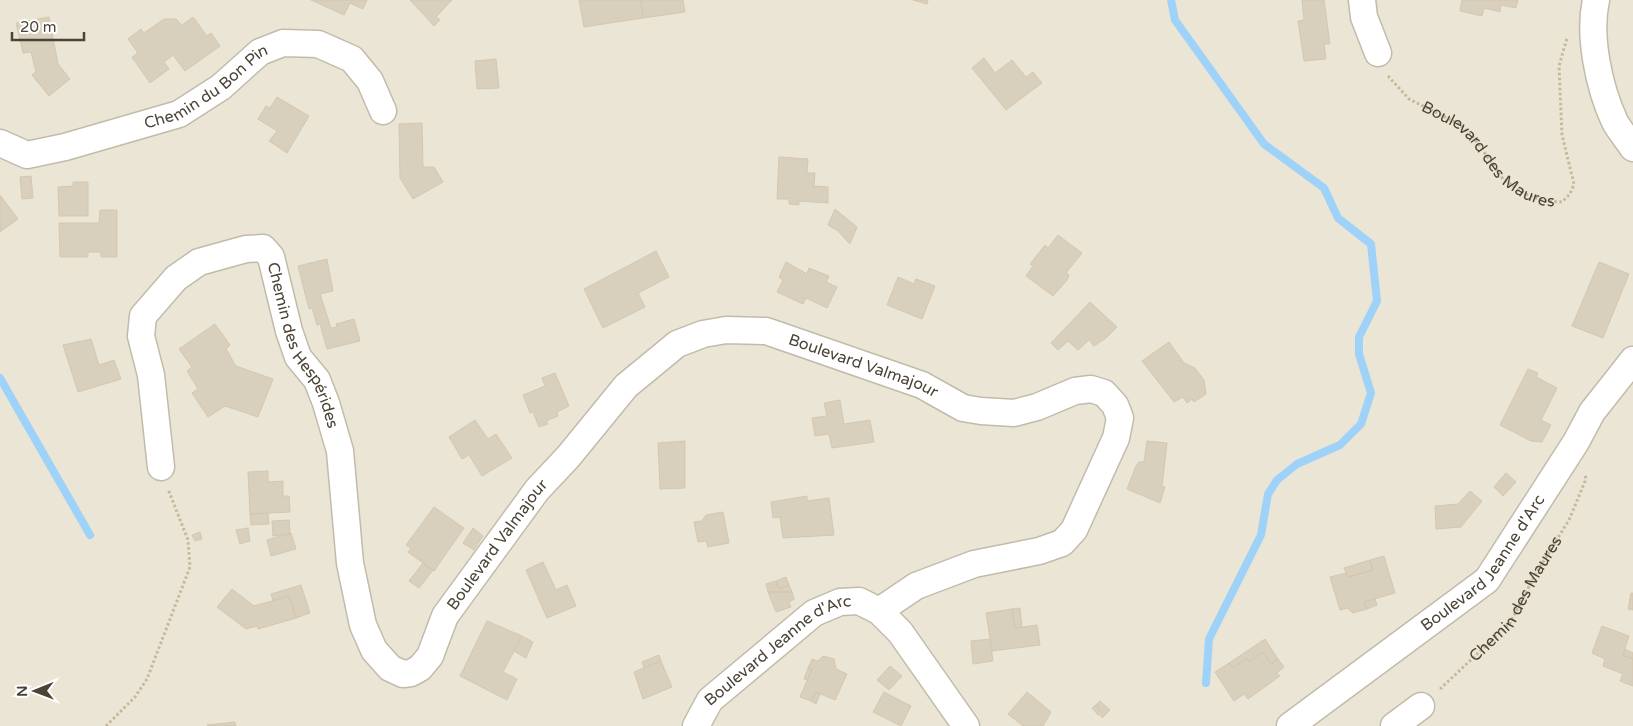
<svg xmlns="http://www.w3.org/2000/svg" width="1633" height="726" font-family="'Varela Round',sans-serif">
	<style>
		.residential { fill: #ebe5d6 }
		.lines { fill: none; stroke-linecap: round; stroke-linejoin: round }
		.stream { stroke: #9fd2f9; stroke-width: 8 }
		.building { fill: #d9cfbd; stroke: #d5c7af }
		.minor-casing { stroke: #c3bbaa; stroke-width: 29 }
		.path { stroke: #c7b89a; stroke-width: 3; stroke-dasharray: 2.5 2.5; stroke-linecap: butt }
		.minor { stroke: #fff; stroke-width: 26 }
		.labels { text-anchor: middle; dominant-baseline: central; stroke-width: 5; stroke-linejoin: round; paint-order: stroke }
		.street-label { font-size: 16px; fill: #4b4336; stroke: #fff }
	</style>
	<rect width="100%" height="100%" fill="#f6f3e9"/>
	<path class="residential" d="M0,0H1633V726H0Z"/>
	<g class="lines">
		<path class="stream" d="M1171,0L1175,20L1264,144L1324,188L1338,218L1371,244L1377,301L1359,337V354L1371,393L1361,424L1340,445L1297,464L1277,480L1268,494L1261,535L1209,639L1206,683
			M0,378L90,535"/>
	</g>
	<path class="building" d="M311,0H367L363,9L350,3L344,15Z
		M410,0H452L436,17L440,20L434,26Z
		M579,0H641L643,18L584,27Z
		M641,0H683L685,12L643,18Z
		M913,0H928L927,4Z
		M1302,0H1324L1330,44H1324L1326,59L1304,61L1298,21L1304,20Z
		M1462,0H1518L1516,8L1501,5L1500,12L1484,8L1482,16L1460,11Z
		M49,17L58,64L70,79L49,96L32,75L36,72L31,52L23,53L16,23Z
		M193,17L207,36L211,33L220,46L185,71L173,55L164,62L169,69L150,83L132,57L138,53L128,39L141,29L144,33L164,19H176L182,25Z
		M984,58L995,73L1012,60L1026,77L1033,72L1042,83L1006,110L972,68Z
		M496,59L499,88L477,89L475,61Z
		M277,97L309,116L287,153L269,141L277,131L258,119L266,106L270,108Z
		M422,123L423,167H434L443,182L413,199L400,178L399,124Z
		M779,157L808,159L807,173H815L814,186L828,187V203L799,201V205L789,204V199H777Z
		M31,176L33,198L22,199L20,177Z
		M73,182H88V216H59L58,187L73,186Z
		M0,195L18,219L0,232Z
		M835,209L857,227L850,244L838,231L828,225Z
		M100,210H117V257H101V252H88V257H60L59,223H99Z
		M1058,235L1082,253L1066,273L1069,275L1067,280L1053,296L1026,276L1033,266L1030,264L1045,245L1048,248Z
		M656,251L669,277L638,293L645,307L603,328L584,289Z
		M327,259L333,291L320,294L331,328L337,327L336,324L354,319L360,341L327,349L320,324L317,325L312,308L309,309L298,266Z
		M786,262L807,274L809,268L829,276L826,282L837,287L827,308L806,298L803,304L777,292L783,280L779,277Z
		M1599,262L1629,274L1603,338L1572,326Z
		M898,277L914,284L916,279L935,286L922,319L887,305Z
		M1090,302L1117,327L1106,338L1094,346L1089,340L1078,350L1068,341L1058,350L1051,343Z
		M215,324L230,345L226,349L236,366L273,379L258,417L225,406L208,417L192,393L198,389L187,371L192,367L179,349Z
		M91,339L99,365L114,360L121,379L78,392L63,345Z
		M1169,342L1184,363L1195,368L1204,380L1206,394L1194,402L1192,399L1187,403L1183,397L1174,402L1142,361Z
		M1528,369L1538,373L1536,377L1557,388L1541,420L1551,425L1542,442L1531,441L1500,425Z
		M555,373L569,406L557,412L558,416L546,421L548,424L539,427L533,412L530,413L523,395L545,386L542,378Z
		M840,400L844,424L870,420L874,442L832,448L829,434L815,436L812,418L827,416L824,403Z
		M475,420L488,439L496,434L512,458L482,476L469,455L462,459L449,437Z
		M685,441V488L660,489L658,443Z
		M1147,441L1167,443L1162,486L1165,487L1160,503L1127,489L1136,466L1139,462H1144Z
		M268,471V482L283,481V496H289L290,512L250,514L248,472Z
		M1506,473L1516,482L1503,496L1494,487Z
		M1470,491L1482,501L1461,527L1436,529L1435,506L1458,504Z
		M807,496V501L829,498L834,535L783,538L780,517L773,518L771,502Z
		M434,507L464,528L434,571L408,552L411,548L406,545Z
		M723,512L729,543L708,547L706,541L698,542L694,522L702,521L706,515Z
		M268,513L269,524L251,525L250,514Z
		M289,520L290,534L273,536L272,521Z
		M248,528L250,541L240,544L236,530Z
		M473,528L483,536L474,550L463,543Z
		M200,532L202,539L195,541L192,535Z
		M291,533L296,549L271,556L267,540Z
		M1384,556L1395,593L1364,602L1367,609L1353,613L1347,608L1340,610L1330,577L1346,573L1348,577L1373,570L1370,560Z
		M1370,560L1373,570L1348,577L1344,568Z
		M543,562L556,590L567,585L576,606L547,618L526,570Z
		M423,563L433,570L419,588L409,581Z
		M786,577L789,585L779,589L776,581Z
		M776,581L779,589L789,585L792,592H768L766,584Z
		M301,585L310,613L296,618L289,596L273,601L271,594Z
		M232,589L254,606L289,596L296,618L258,629L257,626L246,629L217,607Z
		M768,592H792L794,599L789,602L791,607L776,612Z
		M1631,593H1633V610L1628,609Z
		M1375,599L1377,605L1367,609L1364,602Z
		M1020,608L1022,627L1015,628L1012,609Z
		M1012,609L1015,628L1037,625L1040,645L992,651L986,613Z
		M487,621L522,636L503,672L517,679L507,700L460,676Z
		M1602,626L1629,636L1623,655L1633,659V686L1620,681L1623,674L1603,666L1605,659L1592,653Z
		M522,636L533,642L526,658L514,651Z
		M990,639L993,661L973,664L971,641Z
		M1265,639L1278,659L1271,664L1263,652L1249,662L1247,658L1233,668L1229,663Z
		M1625,649L1633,653V659L1623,655Z
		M1263,652L1271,664L1278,659L1284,667L1277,673L1280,676L1248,699L1244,694L1234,701L1215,672L1229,663L1233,668L1247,658L1249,662Z
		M659,655L661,661L644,668L642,662Z
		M823,656L834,659L836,669L847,674L835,700L816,692L811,701L800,697L812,669L808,668L812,659L818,661Z
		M661,661L672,687L643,699L634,672Z
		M890,666L902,676L889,690L877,680Z
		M808,668L812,669L807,680L804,679Z
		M816,692L820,694L816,704L811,701Z
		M884,692L911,706L901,726L873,712Z
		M1027,692L1051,712L1043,726H1023L1008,714Z
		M1100,701L1110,710L1102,718L1097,704Z
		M1097,704L1099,716L1092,708Z
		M235,722L236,726H208L207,725Z"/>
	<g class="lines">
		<g class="minor-casing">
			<g id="minor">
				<path d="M1362,0L1364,17L1378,53"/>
				<path d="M1596,0C1588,36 1599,88 1615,122C1620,131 1627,139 1633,148"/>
				<path id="s3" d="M0,143L27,155L65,147L179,114L221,87L260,52L283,43L318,44L352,59L370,81L383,111"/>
				<path id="s4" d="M161,467L151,375L141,336L143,316L176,278L199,262L246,249L263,248L271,257L289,331L298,357L317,380L326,403L340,451L350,563L363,625L374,650L390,668L403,674L411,673L420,668L430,656L445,616L537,490L568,457L626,386L677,344L703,334L726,330L766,331L922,385L963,408L981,411L1014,413L1037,407L1075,391L1091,389L1104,393L1115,405L1120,418L1116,438L1074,530L1062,543L1039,551L974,564L916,586L879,611"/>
				<path id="s5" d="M696,726L710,700L814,613L840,602L859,601L879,611L900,632L966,726"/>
				<path id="s6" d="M1290,726L1487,580L1576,442L1592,412L1633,360"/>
				<path d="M1394,726L1421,706"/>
			</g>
		</g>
		<g class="path">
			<path id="s1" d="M1388,76L1409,99L1459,124L1474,138L1503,179L1525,194L1545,201L1562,202L1570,194L1574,184L1562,135L1559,66L1567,38"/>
			<path id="s2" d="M1440,689L1510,623L1535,575L1569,520L1586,479L1585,475"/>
			<path d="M106,726L135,697L147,679L190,567L188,540L168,489"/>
		</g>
		<use href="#minor" class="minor"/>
	</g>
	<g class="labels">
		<g class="street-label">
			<text stroke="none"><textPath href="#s3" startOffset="224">Chemin du Bon Pin</textPath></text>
			<text stroke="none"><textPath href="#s1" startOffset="131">Boulevard des Maures</textPath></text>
			<text stroke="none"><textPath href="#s4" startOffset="404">Chemin des Hespérides</textPath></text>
			<text stroke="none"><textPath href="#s4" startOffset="1389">Boulevard Valmajour</textPath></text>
			<text stroke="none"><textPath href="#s4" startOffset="924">Boulevard Valmajour</textPath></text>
			<text stroke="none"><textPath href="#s6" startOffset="255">Boulevard Jeanne d'Arc</textPath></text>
			<text stroke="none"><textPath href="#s2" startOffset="119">Chemin des Maures</textPath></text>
			<text stroke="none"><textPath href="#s5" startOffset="115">Boulevard Jeanne d'Arc</textPath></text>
		</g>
	</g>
	<g transform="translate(35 691) rotate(269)" stroke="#ffffff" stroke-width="4" paint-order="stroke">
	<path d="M0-4L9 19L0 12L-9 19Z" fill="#4b4336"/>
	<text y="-8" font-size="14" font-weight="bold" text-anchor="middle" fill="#4b4336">N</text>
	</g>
	<path d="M12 32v8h72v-8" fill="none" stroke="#4b4336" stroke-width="2.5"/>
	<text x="20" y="32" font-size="15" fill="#4b4336" stroke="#ffffff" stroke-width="4" paint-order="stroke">20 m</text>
</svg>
